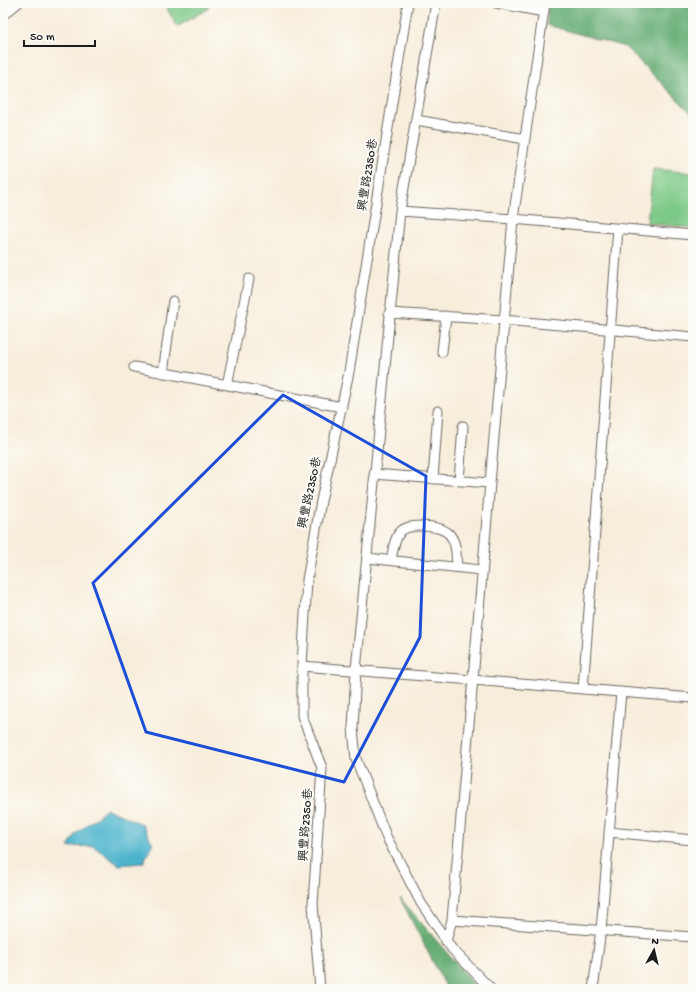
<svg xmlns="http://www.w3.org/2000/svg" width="696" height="992" font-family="'Gochi Hand','LXGW WenKai TC',sans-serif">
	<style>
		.green { fill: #7dc987; stroke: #4c7252 }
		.forest { fill: #66ad74; stroke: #416448 }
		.water { fill: #4eb4cd; stroke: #356874 }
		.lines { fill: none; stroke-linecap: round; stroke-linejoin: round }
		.minor-casing { stroke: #69655f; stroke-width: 11 }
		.minor { stroke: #fff; stroke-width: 9 }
		.marked { fill: none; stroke: #1d4ed8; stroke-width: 3; stroke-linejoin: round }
		.labels { text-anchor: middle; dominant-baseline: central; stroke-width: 4; stroke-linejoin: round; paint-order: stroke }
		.street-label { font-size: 12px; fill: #1c1c1c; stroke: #fdfcf7 }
	</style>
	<rect width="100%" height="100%" fill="#fdfcf7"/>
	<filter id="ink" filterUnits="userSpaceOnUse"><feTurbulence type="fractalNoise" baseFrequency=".025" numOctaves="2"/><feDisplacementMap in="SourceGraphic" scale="8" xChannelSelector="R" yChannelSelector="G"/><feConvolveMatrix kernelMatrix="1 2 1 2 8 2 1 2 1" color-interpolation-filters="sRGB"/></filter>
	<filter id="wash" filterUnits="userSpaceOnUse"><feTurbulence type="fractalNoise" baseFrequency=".012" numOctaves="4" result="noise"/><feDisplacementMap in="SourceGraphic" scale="16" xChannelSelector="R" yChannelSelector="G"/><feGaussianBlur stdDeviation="0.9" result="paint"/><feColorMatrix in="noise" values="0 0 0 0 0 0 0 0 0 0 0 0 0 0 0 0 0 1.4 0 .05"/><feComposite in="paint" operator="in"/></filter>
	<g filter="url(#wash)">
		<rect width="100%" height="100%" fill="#f7eddb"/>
		<path class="green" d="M164,3H176L179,7L187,3H206L209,8L177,27Z
			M653,169L693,173V228L647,223Z"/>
		<path class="forest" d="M548,3H693V115L625,47L547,25Z
			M400,898L478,989H447Z"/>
		<path class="water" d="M107,809L142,824L153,844L143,863L119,865L93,846L68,847L77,833Z"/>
	</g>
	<g filter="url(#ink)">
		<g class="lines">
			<g class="minor-casing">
				<path id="minor" d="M436,3L400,211L356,670L353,728L356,759L386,836L421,903L452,949L491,989
					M496,3L544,12
					M3,15L18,3
					M416,120L525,139
					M400,211L513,219L693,235
					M389,313L503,320L693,337
					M442,352L446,316
					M134,367L342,407
					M163,373L173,301
					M227,385L249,279
					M374,474L489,483
					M433,479L438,411
					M459,481L463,426
					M367,558L481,570
					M391,560C393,551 394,538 401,531C410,523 442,525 450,535C457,544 456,556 457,567
					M302,666L693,698
					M583,689L618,228
					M609,832L693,840
					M452,920L693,937
					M446,941L452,920L513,219L545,3
					M320,989L313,904L322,768L302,716V666L307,580L321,501L349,372L408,3
					M593,989L601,930L621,692"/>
			</g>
			<use href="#minor" class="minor"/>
		</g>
	</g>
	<path class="marked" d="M283,395L426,476L420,637L344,782L146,732L93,583Z"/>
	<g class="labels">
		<g class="street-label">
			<text transform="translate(369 175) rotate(-81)">興豐路2350巷</text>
			<text transform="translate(311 493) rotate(-78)">興豐路2350巷</text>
			<text transform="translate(307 825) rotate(-86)">興豐路2350巷</text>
		</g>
	</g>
	<rect width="696" height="992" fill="none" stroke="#fdfcf7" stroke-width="16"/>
	<g transform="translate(654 950) rotate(8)" stroke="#fdfcf7" stroke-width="3" paint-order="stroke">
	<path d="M0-3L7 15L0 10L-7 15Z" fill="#1c1c1c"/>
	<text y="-6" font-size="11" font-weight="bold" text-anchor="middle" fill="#1c1c1c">N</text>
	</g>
	<path d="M24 40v6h71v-6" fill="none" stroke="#1c1c1c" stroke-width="2"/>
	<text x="30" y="40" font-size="12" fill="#1c1c1c" stroke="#fdfcf7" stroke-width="3" paint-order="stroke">50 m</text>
</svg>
